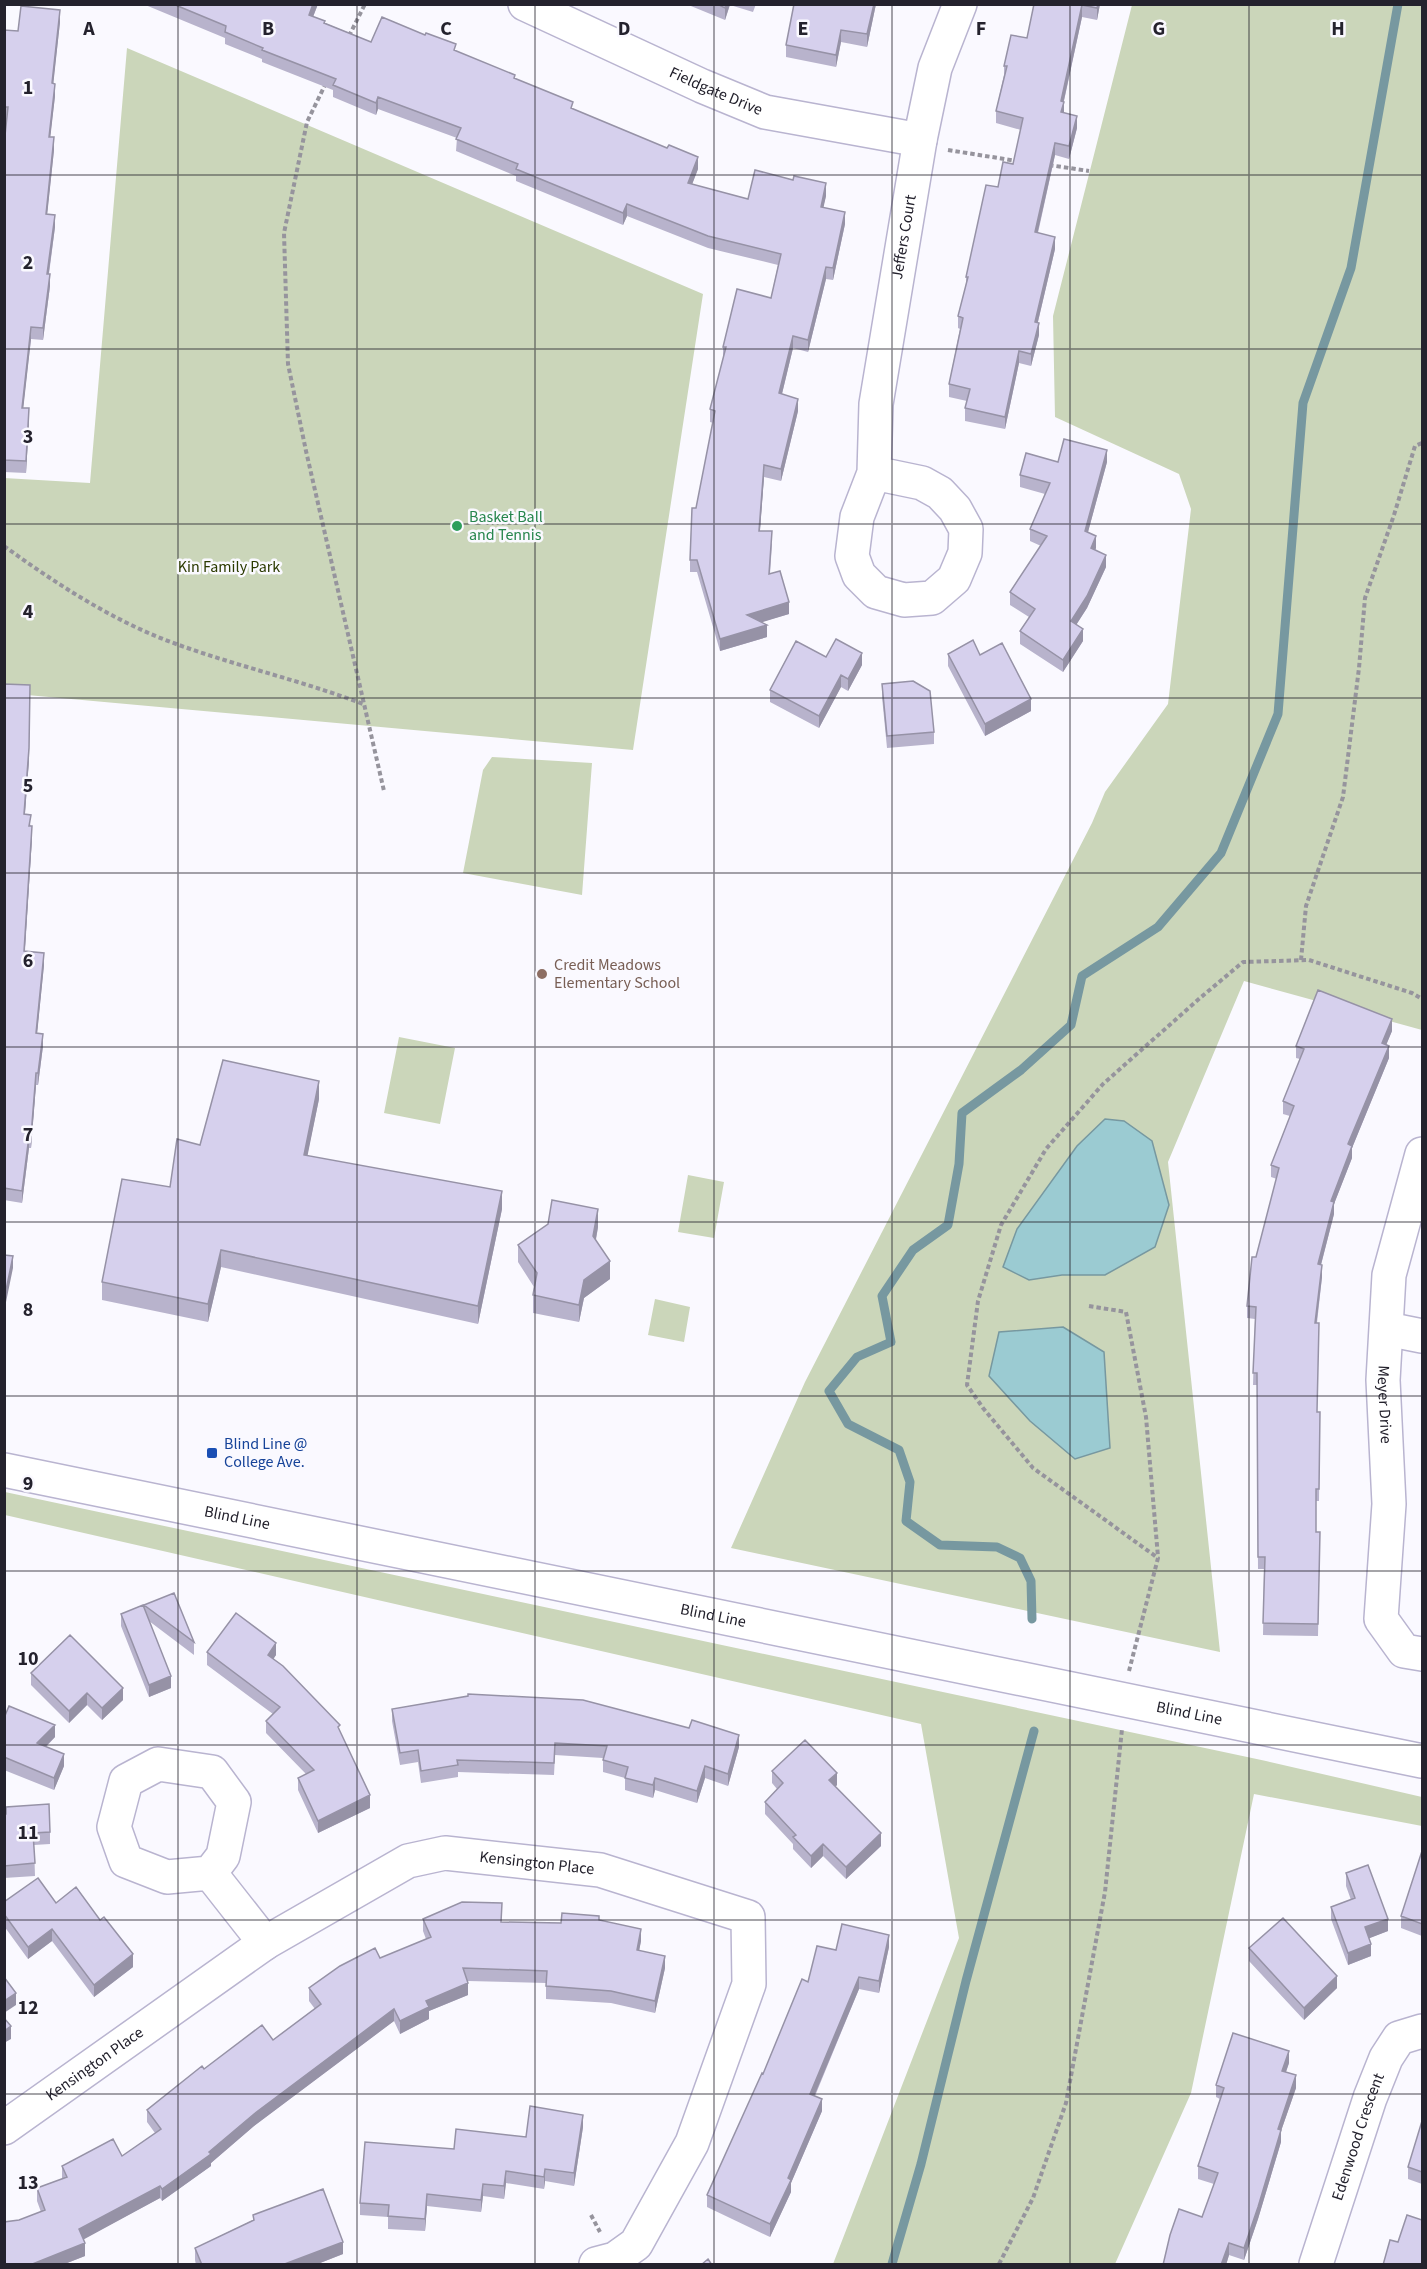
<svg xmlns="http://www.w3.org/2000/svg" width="1427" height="2269" font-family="'Source Sans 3',sans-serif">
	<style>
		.green { fill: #cbd6ba; fill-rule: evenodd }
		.water { fill: #9bcbd2; stroke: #7798a0; stroke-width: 1.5 }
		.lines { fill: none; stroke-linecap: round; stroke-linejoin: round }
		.stream { stroke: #7798a0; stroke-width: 9 }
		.street-casing { stroke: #b9b4d0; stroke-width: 36 }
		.secondary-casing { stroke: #b9b4d0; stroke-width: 36 }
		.path { stroke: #96949d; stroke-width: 4; stroke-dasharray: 4.5 3; stroke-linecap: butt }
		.street { stroke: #fff; stroke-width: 33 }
		.secondary { stroke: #fff; stroke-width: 33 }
		.wall { fill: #b8b3cc }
		.shaded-wall { fill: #9692a6 }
		.building { fill: #d6d0ed; stroke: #9692a6; stroke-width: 1.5 }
		.grid { fill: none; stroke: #24222d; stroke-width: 1.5; stroke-opacity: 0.55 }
		.leisure-dot { fill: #2e9e5b; stroke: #faf9ff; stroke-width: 2 }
		.education-dot { fill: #8d6e63; stroke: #faf9ff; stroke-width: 2 }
		.transit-dot { fill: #1a4fb4; stroke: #faf9ff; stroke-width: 2 }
		.labels { text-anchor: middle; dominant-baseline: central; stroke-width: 5; stroke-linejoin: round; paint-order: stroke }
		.street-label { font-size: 16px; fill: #24222d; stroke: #faf9ff }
		.leisure-label { font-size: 16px; fill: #27864d; stroke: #faf9ff; text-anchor: start }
		.park-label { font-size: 16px; fill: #2b3a00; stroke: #faf9ff }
		.education-label { font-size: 16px; fill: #785e54; stroke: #faf9ff; text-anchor: start }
		.transit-label { font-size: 16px; fill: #164399; stroke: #faf9ff; text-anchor: start }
		.grid-label { font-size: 20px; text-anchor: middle; font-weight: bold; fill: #24222d; stroke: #faf9ff; stroke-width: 5; stroke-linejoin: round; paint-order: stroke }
	</style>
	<rect width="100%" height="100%" fill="#faf9ff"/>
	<path class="green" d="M1132,5H1422V1030L1244,981L1168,1162L1220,1652L731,1548L805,1382L1092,823L1105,792L1168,704L1191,509L1179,474L1055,417L1053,316ZM1169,1205L1062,1275L1029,1280ZM1063,1327L1104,1352L999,1332Z
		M127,48L703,294L633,750L5,693L4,478L90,483Z
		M492,757L592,763L582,895L463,873L483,770Z
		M399,1037L455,1048L440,1124L384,1113Z
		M688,1175L724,1182L714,1238L678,1232Z
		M655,1299L690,1307L684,1342L648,1335Z
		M5,1492L1266,1761L1422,1797V1826L1254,1794L1191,2093L1115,2264H833L959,1938L921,1724L5,1515Z"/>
	<path class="water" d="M1105,1119L1124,1121L1152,1141L1169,1205L1155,1247L1105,1275H1062L1029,1280L1003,1267L1017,1229L1077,1146Z
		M1063,1327L1104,1352L1110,1448L1075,1459L1030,1421L989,1376L999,1332Z"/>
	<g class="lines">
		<path class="stream" d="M1032,1619L1031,1581L1020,1558L997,1547L940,1545L906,1521L910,1482L899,1450L848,1424L829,1391L857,1357L891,1342L882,1296L913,1250L948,1225L959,1164L962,1113L1021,1070L1071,1025L1082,976L1158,927L1221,853L1278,714L1303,403L1351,268L1398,4
			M892,2264L921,2164L966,1981L1034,1731"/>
		<g class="street-casing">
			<g id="street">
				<path id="s1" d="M525,4L702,86L765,112L920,140"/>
				<path id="s2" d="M874,473L922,483L940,493L955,509L966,529L965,553L954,579L932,598L904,600L876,592L859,575L852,556L857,517L874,473L876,404L920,140L935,68L960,4"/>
				<path id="s3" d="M1422,1154L1389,1275L1383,1380L1389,1504L1381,1619L1404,1651L1422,1654"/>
				<path d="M1387,1329L1422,1336"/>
				<path d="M210,1873L223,1856L234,1802L212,1772L158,1764L126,1781L114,1827L126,1861L167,1877L210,1873L265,1943"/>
				<path id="s4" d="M4,2128L265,1943L408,1861L445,1853L600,1870L748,1917L749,1984L692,2143L636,2244L615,2259L596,2264"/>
				<path id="s5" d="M1316,2264L1370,2098L1386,2058L1399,2038L1422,2031"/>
			</g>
		</g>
		<g class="secondary-casing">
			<g id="secondary">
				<path id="s6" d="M4,1470L1422,1761"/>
			</g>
		</g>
		<path class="path" d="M349,36L365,4
			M326,83L307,122L284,233L288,364L306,451L384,791
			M948,150L1017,161
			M1049,165L1089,171
			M4,546C58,585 116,623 179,645C240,667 303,681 363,704
			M1301,960L1306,906L1343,797L1359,668L1365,598L1394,515L1415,446L1422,443
			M1089,1306L1126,1312L1146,1417L1158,1557
			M1129,1671L1158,1558L1033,1468L983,1408L967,1385L978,1301L1001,1225L1046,1149L1103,1084L1200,998L1243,962L1309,960L1412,993L1422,999
			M591,2215L600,2232
			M999,2264L1033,2198L1066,2103L1105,1892L1122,1729"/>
		<use href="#street" class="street"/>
		<use href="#secondary" class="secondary"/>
	</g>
	<path class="wall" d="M143,4H318L313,17L325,23L371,42L456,51L515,79L573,109L698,169L692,184L748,199L826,196L823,207L845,224L833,280L826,279L808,352L793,348L782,394L798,411L781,481L764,477L760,531L772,544L770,574L789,614L761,622L767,637L720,651L697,572H690V560L696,508L713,423L710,422V409L723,358V347L771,298L778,265L708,248L627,216L623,225L516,181V176L456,151L457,138L378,109L376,115L333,97V90L262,62V59L225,44V38Z
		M686,4H756L753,12L730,5L725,20Z
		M794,4H876L867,47L841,42L836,67L786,57V45Z
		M1034,4H1100L1097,20L1082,17L1064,101V113L1077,128L1069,159L1055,155L1038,233L1055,249L1038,322L1039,335L1031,366L1019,363L1005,429L965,421V408L967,401L949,397V384L960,329L958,328V316L966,284V277L998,187L1013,164L1021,130L996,123V111L1004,75V66L1027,38Z
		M60,22L53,84L55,96L50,137L54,150L47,214L55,227L49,274L50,286L43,340L31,339L23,408L29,420L26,473L4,472V145L7,120L4,119V30L18,31Z
		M1058,462H1107L1088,532L1096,548L1095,550L1106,567L1087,608L1076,625L1083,641L1063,672L1020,644V631L1029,617L1010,605V592L1041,546L1030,541V529L1045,494L1020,487V475Z
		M948,654L980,655L1031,711L985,736L948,666Z
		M826,657L862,665L848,691L841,687L819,728L770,702V690Z
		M4,684L29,760L25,814L31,826L32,838L25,951L44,965L37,1033L43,1046L38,1085H36L31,1148H29L22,1203L4,1200Z
		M882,684L934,732V744L887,748L882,697Z
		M1392,1031L1386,1045L1389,1058L1352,1148V1158L1334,1204V1214L1321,1265L1322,1277L1317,1323V1412H1320L1319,1501H1316V1532H1320L1318,1636L1263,1635L1264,1569H1258L1257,1385H1253L1255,1319L1247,1318V1306L1256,1257L1277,1179L1271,1177V1165L1290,1116L1283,1114V1101L1300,1059L1296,1058V1046Z
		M319,1099L307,1156L502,1209L478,1324L221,1267L208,1322L102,1300V1282L200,1145Z
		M598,1227L596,1240L610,1279L584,1298L579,1322L533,1313V1295L534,1287L518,1262V1245Z
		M144,1605L194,1642V1655L149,1621L171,1688L149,1697L121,1626V1614L144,1608Z
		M207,1652L276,1655L273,1659L340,1732L370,1808L318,1833L298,1790V1778L306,1774L266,1733V1721L273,1714L207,1665Z
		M31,1673L123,1700L102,1720L87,1705L69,1723L31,1685Z
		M392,1709L739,1747L728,1786L705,1778L697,1803L655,1790L653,1798L625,1790V1778L603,1772V1758L555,1755L554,1775L458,1772V1777L421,1783L418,1762L400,1765L392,1721Z
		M4,1718L55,1737L46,1747L64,1766L54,1790L4,1770Z
		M772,1771L837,1785L835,1787L881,1846L846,1879L823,1856L811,1868L793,1849V1844L765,1814V1802L777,1789L772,1783Z
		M4,1815L50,1832V1844L34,1845L35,1876L4,1878Z
		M1422,1851V1936L1401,1928V1916Z
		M1346,1873L1388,1931L1369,1938L1371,1956L1348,1965L1331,1919V1907L1351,1900L1346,1886Z
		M4,1902L56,1903L133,1967L94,1997L52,1941L28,1959L4,1926Z
		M423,1919L502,1922L561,1923L599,1920L641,1941L639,1950L665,1968L655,2013L611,2003L546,1999V1983L468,1981V1995L429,2011V2019L400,2034L394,2021L254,2126L211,2163V2166L162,2201L160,2198L83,2239L85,2256L62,2265H4L19,2220L41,2212L37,2201V2188L62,2179V2166L122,2156L155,2133L147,2122V2110L204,2069L273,2040L315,2009L309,2001V1988L426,1939L423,1931Z
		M889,1947L879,1993L859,1989L815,2096L822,2111L791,2183V2192L770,2237L707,2207V2195L763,2074L808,1982L836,1950Z
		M1249,1948L1337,1988L1304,2020L1249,1961Z
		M1289,2063L1286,2072L1296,2088L1281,2131V2142L1258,2219L1244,2260L1229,2255L1226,2265H1163L1202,2217L1214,2184L1198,2179V2166L1220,2099L1216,2097V2085Z
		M1422,2121V2184L1408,2179V2167Z
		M583,2127L574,2186L545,2181L544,2189L506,2183L504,2199L483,2196L481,2212L427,2206L425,2231L388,2229V2217L360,2215V2203L454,2149Z
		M253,2215L343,2254L315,2265H196L195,2260V2248L253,2220Z"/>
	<path class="shaded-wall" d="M313,4H318L309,27V15Z
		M726,4H730L725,20V8Z
		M874,4H876L867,47V34Z
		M1098,4H1100L1097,20V8Z
		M1082,5V17L1062,109L1064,102V114L1061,124V101Z
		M60,10V22L52,96V83Z
		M841,30V42L836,67V55Z
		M55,84V96L49,149V137Z
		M378,97V109L376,115V103Z
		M1077,116V128L1069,159V146Z
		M54,137V150L46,226V214Z
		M1055,143V155L1035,244V232Z
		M698,157V169L688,195V183Z
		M826,183V196L821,219V207Z
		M627,204V216L623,225V213Z
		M845,212V224L833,280V268Z
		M55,215V227L47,286V274Z
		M1055,237V249L1035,334V322Z
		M826,267V279L808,352V340Z
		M50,274V286L43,340V328Z
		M1039,323V335L1031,366V354Z
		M31,327V339L22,420V408Z
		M793,336V348L779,406V393Z
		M1019,351V363L1005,429V417Z
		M798,399V411L781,481V469Z
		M29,408V420L26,473V461Z
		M1107,450V462L1085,543V531Z
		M764,465V477L759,543V531Z
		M1096,536V548L1091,560V548Z
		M1106,555V567L1087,608L1071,633V621Z
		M789,602V614L747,627V615Z
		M767,625V637L720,651V639Z
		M1083,629V641L1063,672V660Z
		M862,653V665L848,691V679Z
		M841,675V687L819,728V716Z
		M30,685L29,760L24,826V814Z
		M1031,699V711L985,736V724Z
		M32,826V838L24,963V951Z
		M44,953V965L36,1045V1033Z
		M1392,1019V1031L1382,1055V1043Z
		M43,1034V1046L38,1085V1073Z
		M1389,1046V1058L1352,1148V1158L1334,1204V1214L1318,1276V1264L1331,1201L1348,1144Z
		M36,1073V1085L31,1148V1136Z
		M319,1081V1099L304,1173V1155Z
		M29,1136V1148L22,1203V1191Z
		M502,1191V1209L478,1324V1306Z
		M598,1209V1227L593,1254V1236Z
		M221,1250V1267L208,1322V1304Z
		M13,1256V1268L5,1307V1295Z
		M610,1261V1279L584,1298L579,1322V1305L584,1280Z
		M1322,1265V1277L1315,1335V1323Z
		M276,1643V1655L268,1667V1655Z
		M171,1676V1688L149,1697V1685Z
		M123,1688V1700L102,1720V1708Z
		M87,1693V1705L69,1723V1711Z
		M55,1725V1737L37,1755V1743Z
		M739,1735V1747L728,1786V1774Z
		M64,1754V1766L54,1790V1778Z
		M705,1766V1778L697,1803V1791Z
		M837,1773V1785L829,1793V1780Z
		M655,1778V1790L653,1798V1785Z
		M370,1795V1808L318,1833V1821Z
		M881,1833V1846L846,1879V1867Z
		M823,1844V1856L811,1868V1856Z
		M1388,1919V1931L1365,1940V1927Z
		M52,1929V1941L28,1959V1947Z
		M641,1929V1941L637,1962V1950Z
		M889,1935V1947L879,1993V1981Z
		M1371,1944V1956L1348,1965V1953Z
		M133,1954V1967L94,1997V1985Z
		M665,1956V1968L655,2013V2001Z
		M1337,1976V1988L1304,2020V2008Z
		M859,1977V1989L810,2106V2094Z
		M468,1983V1995L429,2011V2019L400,2034V2021L426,2001Z
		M16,1993V2005L4,2013V2001Z
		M394,2009V2021L254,2126L211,2163V2166L162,2201V2189L209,2152L254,2114Z
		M11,2026V2039L4,2043V2031Z
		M1289,2051V2063L1282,2083V2071Z
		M1296,2075V2088L1281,2131V2142L1258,2219L1244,2260V2248L1278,2129Z
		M822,2099V2111L791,2183V2192L770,2237V2224L788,2178Z
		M583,2115V2127L574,2186V2173Z
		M545,2169V2181L544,2189V2177Z
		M506,2171V2183L504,2199V2186Z
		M483,2184V2196L481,2212V2200Z
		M160,2186V2198L79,2242V2229Z
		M427,2194V2206L425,2231V2219Z
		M343,2242V2254L315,2265H282Z
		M85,2243V2256L62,2265H30Z
		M1229,2243V2255L1226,2265H1221Z"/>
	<path class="building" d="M173,4H313L309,15L325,21L324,23L371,42L382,17L425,35L426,33L456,44L454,50L515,75L514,78L573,102L571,108L667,148L669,145L698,157L688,183L748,199L755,170L793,180L794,176L826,183L821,207L845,212L833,268L826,267L808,340L793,336L779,393L798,399L781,469L764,465L759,531H772L769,574L780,571L789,602L747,615L767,625L720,639L697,560H690L692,508H696L715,411L710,409L726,347H723L737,289L771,298L781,254L708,236L627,204L623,213L516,169L518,164L456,139L461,128L378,97L376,103L333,85L336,79L262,50L263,48L225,32L226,26Z
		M717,4H726L725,8Z
		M794,4H874L867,34L841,30L836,55L786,45Z
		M1034,4H1098L1097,8L1082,5L1061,101L1064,102L1061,112L1077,116L1069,146L1055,143L1035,232L1055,237L1035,322L1039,323L1031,354L1019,351L1005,417L965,408L970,389L949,384L963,318L958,316L968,277H966L986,185L998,187L1003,162L1013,164L1023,118L996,111L1007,66H1004L1011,35L1027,38Z
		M21,6L60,10L52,83L55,84L49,137H54L46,214L55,215L47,274H50L43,328L31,327L22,408H29L26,461L4,460V145L8,107H4V30L18,31Z
		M1064,439L1107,450L1085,531L1096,536L1091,548L1106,555L1087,596L1071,621L1083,629L1063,660L1020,631L1035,609L1010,592L1047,536L1030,529L1050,483L1020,475L1026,453L1058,462Z
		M836,639L862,653L848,679L841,675L819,716L770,690L796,641L826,657Z
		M973,640L980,655L1002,643L1031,699L985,724L948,654Z
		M913,681L930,691L934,732L887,736L882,684Z
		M4,684L30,685L29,748L24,814L31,815L29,826H32L24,951L44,953L36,1033L43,1034L38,1073H36L31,1136H29L22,1191L4,1188Z
		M1318,990L1392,1019L1382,1043L1389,1046L1348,1144L1352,1146L1331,1201L1334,1202L1318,1264L1322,1265L1315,1323H1319L1317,1412H1320L1319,1489H1316V1532H1320L1318,1624L1263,1623L1265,1557H1258L1257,1373H1253L1256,1307L1247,1306L1252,1257H1256L1279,1168L1271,1165L1294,1106L1283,1101L1304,1049L1296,1046Z
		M223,1060L319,1081L304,1155L502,1191L478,1306L221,1250L208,1304L102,1282L122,1179L170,1187L177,1139L200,1145Z
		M552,1200L598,1209L593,1236L610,1261L584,1280L579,1305L533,1295L537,1273L518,1245L548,1224Z
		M4,1255L13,1256L5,1295H4Z
		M174,1593L194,1642L144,1605Z
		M143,1605L171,1676L149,1685L121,1614Z
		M236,1613L276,1643L268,1655L283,1666L340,1725L338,1727L370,1795L318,1821L298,1778L314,1770L266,1721L280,1707L207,1652Z
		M70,1635L123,1688L102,1708L87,1693L69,1711L31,1673Z
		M468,1694L583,1700L689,1728L692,1720L739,1735L728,1774L705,1766L697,1791L655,1778L653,1785L625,1778L628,1767L603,1760L607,1746L555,1743L554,1763L457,1760L458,1765L421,1771L418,1750L400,1753L392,1709L468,1696Z
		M9,1706L55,1725L37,1743L64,1754L54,1778L4,1757V1718Z
		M805,1740L837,1773L829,1780L881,1833L846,1867L823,1844L811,1856L793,1837L796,1835L765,1802L783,1783L772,1771Z
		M49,1804L50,1832L33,1833L35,1863L4,1866V1815L6,1814V1807Z
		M1422,1851V1924L1401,1916Z
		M1368,1865L1388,1919L1365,1927L1371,1944L1348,1953L1331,1907L1355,1898L1346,1873Z
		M38,1878L56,1903L76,1887L100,1920L104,1917L133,1954L94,1985L52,1929L28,1947L4,1914V1902Z
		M462,1902L502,1903L501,1922L561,1923L562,1913L599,1916V1920L641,1929L637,1950L665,1956L655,2001L611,1991L546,1986L547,1971L463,1968L468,1983L426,2001L429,2007L400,2021L394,2009L254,2114L209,2152L211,2154L162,2189L160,2186L79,2229L85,2243L30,2265H4V2222L19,2220L45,2210L37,2188L67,2177L62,2166L113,2139L122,2156L161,2129L147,2110L202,2066L204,2069L262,2025L273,2040L321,2004L309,1988L340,1966L375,1948L380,1958L431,1937L423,1919Z
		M1283,1918L1337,1976L1304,2008L1249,1948Z
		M842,1924L889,1935L879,1981L859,1977L810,2094L822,2099L788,2178L791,2180L770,2224L707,2195L762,2073L763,2074L802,1979L808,1982L817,1946L836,1950Z
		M4,1977L16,1993L4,2001Z
		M4,2018L11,2026L4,2031Z
		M1233,2033L1289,2051L1282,2071L1296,2075L1278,2129L1281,2130L1258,2207L1244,2248L1229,2243L1221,2265H1163L1170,2235L1179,2209L1202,2217L1218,2173L1198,2166L1224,2088L1216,2085Z
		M530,2106L583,2115L574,2173L545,2169L544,2177L506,2171L504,2186L483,2184L481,2200L427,2194L425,2219L388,2216L389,2205L360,2203L365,2142L454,2149L456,2129L526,2137Z
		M1422,2121V2172L1408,2167Z
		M323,2189L343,2242L282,2265H202L195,2248L254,2220L253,2215Z
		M1407,2215L1422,2220V2265H1383L1390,2240L1398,2242Z
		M708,2259L712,2265H701Z"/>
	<path class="grid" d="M178,4V2264M357,4V2264M535,4V2264M714,4V2264M892,4V2264M1070,4V2264M1249,4V2264M4,175H1422M4,349H1422M4,524H1422M4,698H1422M4,873H1422M4,1047H1422M4,1222H1422M4,1396H1422M4,1571H1422M4,1745H1422M4,1920H1422M4,2094H1422"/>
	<circle class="leisure-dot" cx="457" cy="526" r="6"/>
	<circle class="education-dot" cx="542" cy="974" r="6"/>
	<rect class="transit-dot" x="206" y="1447" width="12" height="12" rx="3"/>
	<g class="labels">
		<g class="street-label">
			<text stroke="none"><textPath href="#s1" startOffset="210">Fieldgate Drive</textPath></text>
			<text stroke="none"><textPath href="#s2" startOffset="622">Jeffers Court</textPath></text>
			<text stroke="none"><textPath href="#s3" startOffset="255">Meyer Drive</textPath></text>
			<text stroke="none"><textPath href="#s6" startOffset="238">Blind Line</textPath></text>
			<text stroke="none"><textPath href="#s6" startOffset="724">Blind Line</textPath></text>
			<text stroke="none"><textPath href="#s6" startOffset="1210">Blind Line</textPath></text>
			<text stroke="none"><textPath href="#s4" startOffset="615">Kensington Place</textPath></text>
			<text stroke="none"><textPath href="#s4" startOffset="111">Kensington Place</textPath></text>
			<text stroke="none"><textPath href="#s5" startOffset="134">Edenwood Crescent</textPath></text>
		</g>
		<g class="leisure-label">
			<text x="469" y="517">Basket Ball<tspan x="469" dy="18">and Tennis</tspan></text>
		</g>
		<g class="park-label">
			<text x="229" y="567">Kin Family Park</text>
		</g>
		<g class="education-label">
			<text x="554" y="965">Credit Meadows<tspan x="554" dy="18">Elementary School</tspan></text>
		</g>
		<g class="transit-label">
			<text x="224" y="1444">Blind Line @<tspan x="224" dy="18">College Ave.</tspan></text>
		</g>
	</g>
	<g class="grid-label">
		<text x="89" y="35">A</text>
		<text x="268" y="35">B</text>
		<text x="446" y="35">C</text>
		<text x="624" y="35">D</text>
		<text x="803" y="35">E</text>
		<text x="981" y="35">F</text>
		<text x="1159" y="35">G</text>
		<text x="1338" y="35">H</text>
		<text x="28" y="94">1</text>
		<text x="28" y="269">2</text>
		<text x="28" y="443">3</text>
		<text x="28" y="618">4</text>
		<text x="28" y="792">5</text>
		<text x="28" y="967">6</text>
		<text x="28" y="1141">7</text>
		<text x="28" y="1316">8</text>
		<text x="28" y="1490">9</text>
		<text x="28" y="1665">10</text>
		<text x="28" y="1839">11</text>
		<text x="28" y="2014">12</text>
		<text x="28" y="2189">13</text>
	</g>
	<rect width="1427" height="2269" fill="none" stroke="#24222d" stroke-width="12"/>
</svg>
